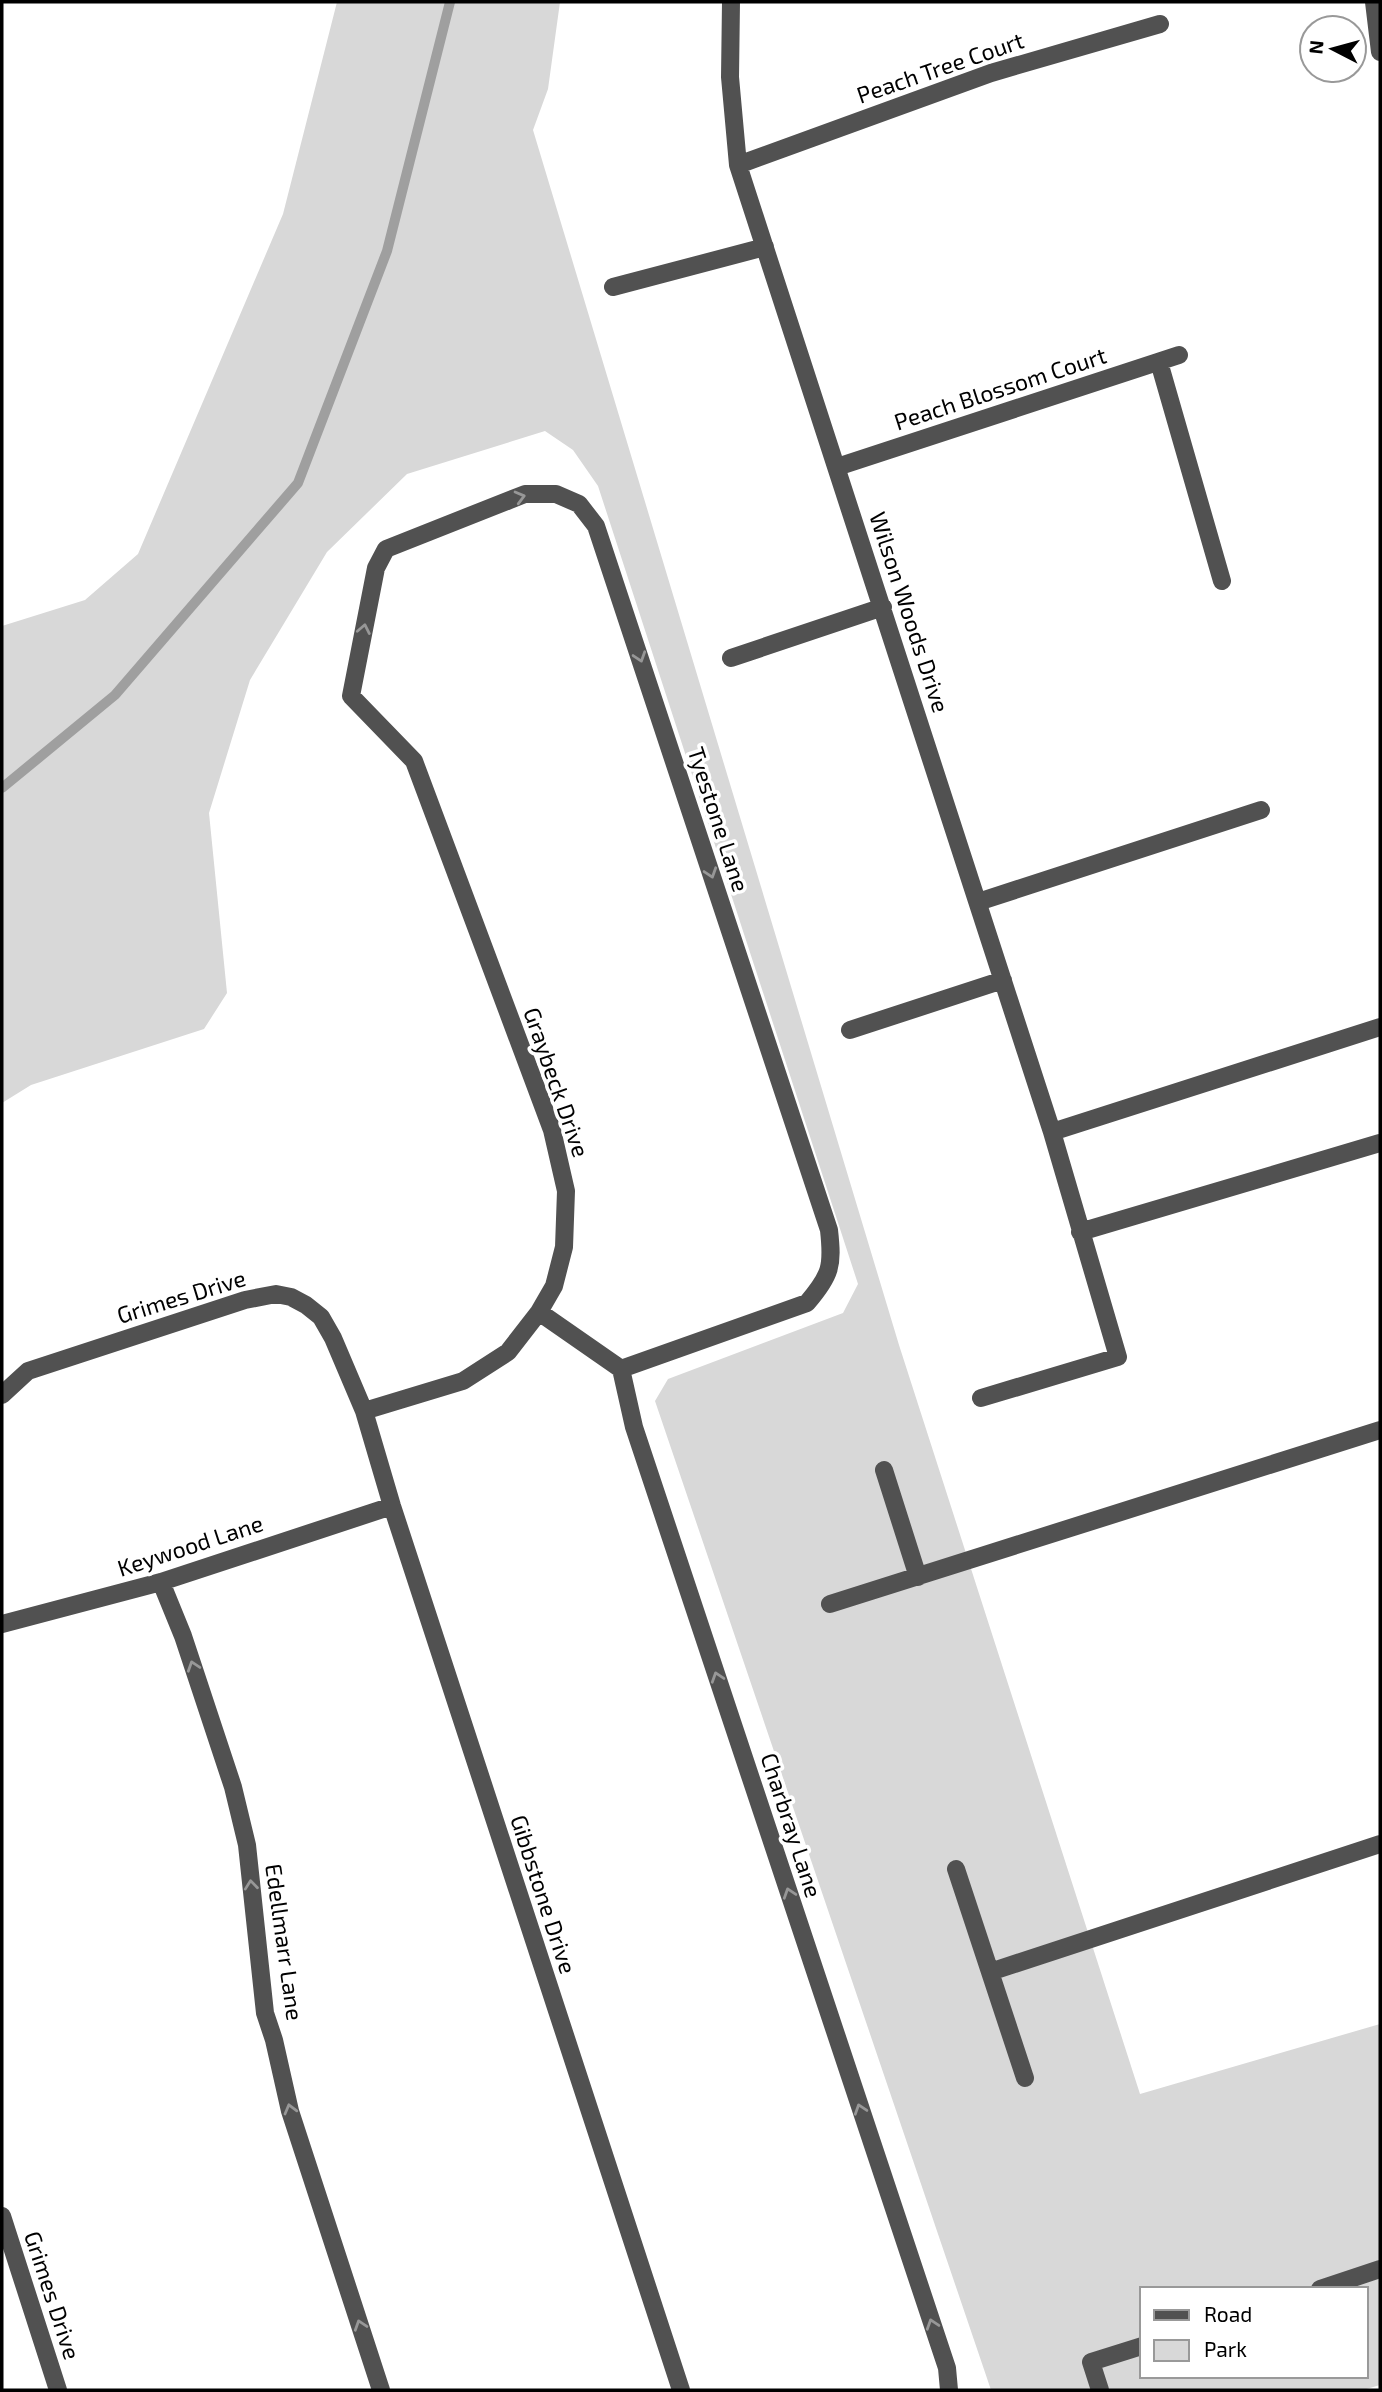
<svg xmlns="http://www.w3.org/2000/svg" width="1382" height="2392" font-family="'Exo 2',sans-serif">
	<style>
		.green { fill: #d8d8d8; fill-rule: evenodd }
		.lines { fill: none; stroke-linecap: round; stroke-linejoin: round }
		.stream { stroke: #9f9f9f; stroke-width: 10 }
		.minor { stroke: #515151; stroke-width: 18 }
		.oneway { stroke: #979797 }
		.labels { text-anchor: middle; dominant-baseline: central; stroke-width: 7; stroke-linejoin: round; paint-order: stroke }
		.street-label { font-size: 23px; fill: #000; stroke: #fff }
	</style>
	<rect width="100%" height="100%" fill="#fff"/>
	<path class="green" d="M337,2H560L548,89L533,130L899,1345L1140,2094L1380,2024V2385L1363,2390H991L655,1401L668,1379L843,1313L858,1284L598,486L573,450L545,431L407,474L327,552L250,680L209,813L227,993L204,1029L31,1085L2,1103V626L85,600L138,554L283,214ZM1142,2289H1366V2376H1142Z"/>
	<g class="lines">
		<path class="stream" d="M2,788L115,695L298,483L387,251L450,2"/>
		<path class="minor" d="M731,2L730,77L738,165L1052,1132L1118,1357L981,1398
			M1374,2L1380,52
			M738,165L991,73L1160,24
			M613,287L765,247
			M1159,362L1222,581
			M837,467L1179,355
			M731,658L883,607
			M978,902L1261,810
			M850,1030L1003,980
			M1052,1132L1380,1027
			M1080,1232L1380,1143
			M539,1312L621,1369L634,1427L947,2368L949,2390
			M2,1395L28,1371L245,1300L276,1294L291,1297L306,1305L321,1317L333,1338L364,1411L392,1506L681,2390
			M364,1411L463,1381L508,1352L539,1312L554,1286L564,1247L566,1191L552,1130L414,761L351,696L376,568L386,549L525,494H556L579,504L596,526L829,1230C833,1266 831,1275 807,1303L621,1369
			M884,1470L918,1577
			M161,1582L183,1636L233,1787L247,1845L265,2013L274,2040L290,2111L381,2390
			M830,1604L1380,1430
			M2,1624L161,1582L392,1506
			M956,1869L1025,2078
			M990,1972L1380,1844
			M2,2216L58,2390
			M1320,2289L1380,2269
			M1100,2390L1091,2362L1142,2346"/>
	</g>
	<defs><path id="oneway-chevron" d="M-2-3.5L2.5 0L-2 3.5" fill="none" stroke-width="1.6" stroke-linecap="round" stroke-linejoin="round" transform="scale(1.75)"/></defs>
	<g class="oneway">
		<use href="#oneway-chevron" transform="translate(520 497) rotate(-15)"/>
		<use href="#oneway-chevron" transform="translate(364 629) rotate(-79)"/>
		<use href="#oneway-chevron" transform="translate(640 657) rotate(72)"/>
		<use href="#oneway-chevron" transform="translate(711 873) rotate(72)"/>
		<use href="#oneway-chevron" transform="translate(193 1666) rotate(-108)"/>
		<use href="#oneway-chevron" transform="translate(717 1677) rotate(-108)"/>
		<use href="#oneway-chevron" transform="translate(251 1885) rotate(-96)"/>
		<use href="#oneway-chevron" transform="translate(789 1893) rotate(-108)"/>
		<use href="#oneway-chevron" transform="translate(290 2109) rotate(-105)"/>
		<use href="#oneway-chevron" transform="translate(860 2109) rotate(-108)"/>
		<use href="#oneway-chevron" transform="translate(932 2324) rotate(-108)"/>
		<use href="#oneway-chevron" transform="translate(360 2325) rotate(-108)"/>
	</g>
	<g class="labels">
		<g class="street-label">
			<text transform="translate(940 67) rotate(-19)">Peach Tree Court</text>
			<text transform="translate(1000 388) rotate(-18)">Peach Blossom Court</text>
			<text transform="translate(910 612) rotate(72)">Wilson Woods Drive</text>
			<text transform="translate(719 819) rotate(72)">Tyestone Lane</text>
			<text transform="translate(557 1082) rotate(71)">Graybeck Drive</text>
			<text transform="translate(181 1296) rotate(-17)">Grimes Drive</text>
			<text transform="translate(190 1545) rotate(-18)">Keywood Lane</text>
			<text transform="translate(792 1825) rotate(72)">Charbray Lane</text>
			<text transform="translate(544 1894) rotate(72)">Gibbstone Drive</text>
			<text transform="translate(285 1942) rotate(82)">Edellmarr Lane</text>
			<text transform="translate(53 2295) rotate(72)">Grimes Drive</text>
		</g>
	</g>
	<rect width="1382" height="2392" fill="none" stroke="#000000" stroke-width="7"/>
	<rect x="1140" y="2287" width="228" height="91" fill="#ffffff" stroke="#999999" stroke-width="2"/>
	<rect x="1154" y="2310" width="35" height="10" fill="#515151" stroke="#999999" stroke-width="2"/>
	<text x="1204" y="2322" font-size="21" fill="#000000">Road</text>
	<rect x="1154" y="2340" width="35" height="21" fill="#d8d8d8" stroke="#999999" stroke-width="2"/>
	<text x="1204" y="2357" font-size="21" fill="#000000">Park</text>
	<g transform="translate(1333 49) rotate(276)"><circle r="33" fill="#ffffff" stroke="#999999" stroke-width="2"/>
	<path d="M0-5L12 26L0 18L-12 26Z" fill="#000000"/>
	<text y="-10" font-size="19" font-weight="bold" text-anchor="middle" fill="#000000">N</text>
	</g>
</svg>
